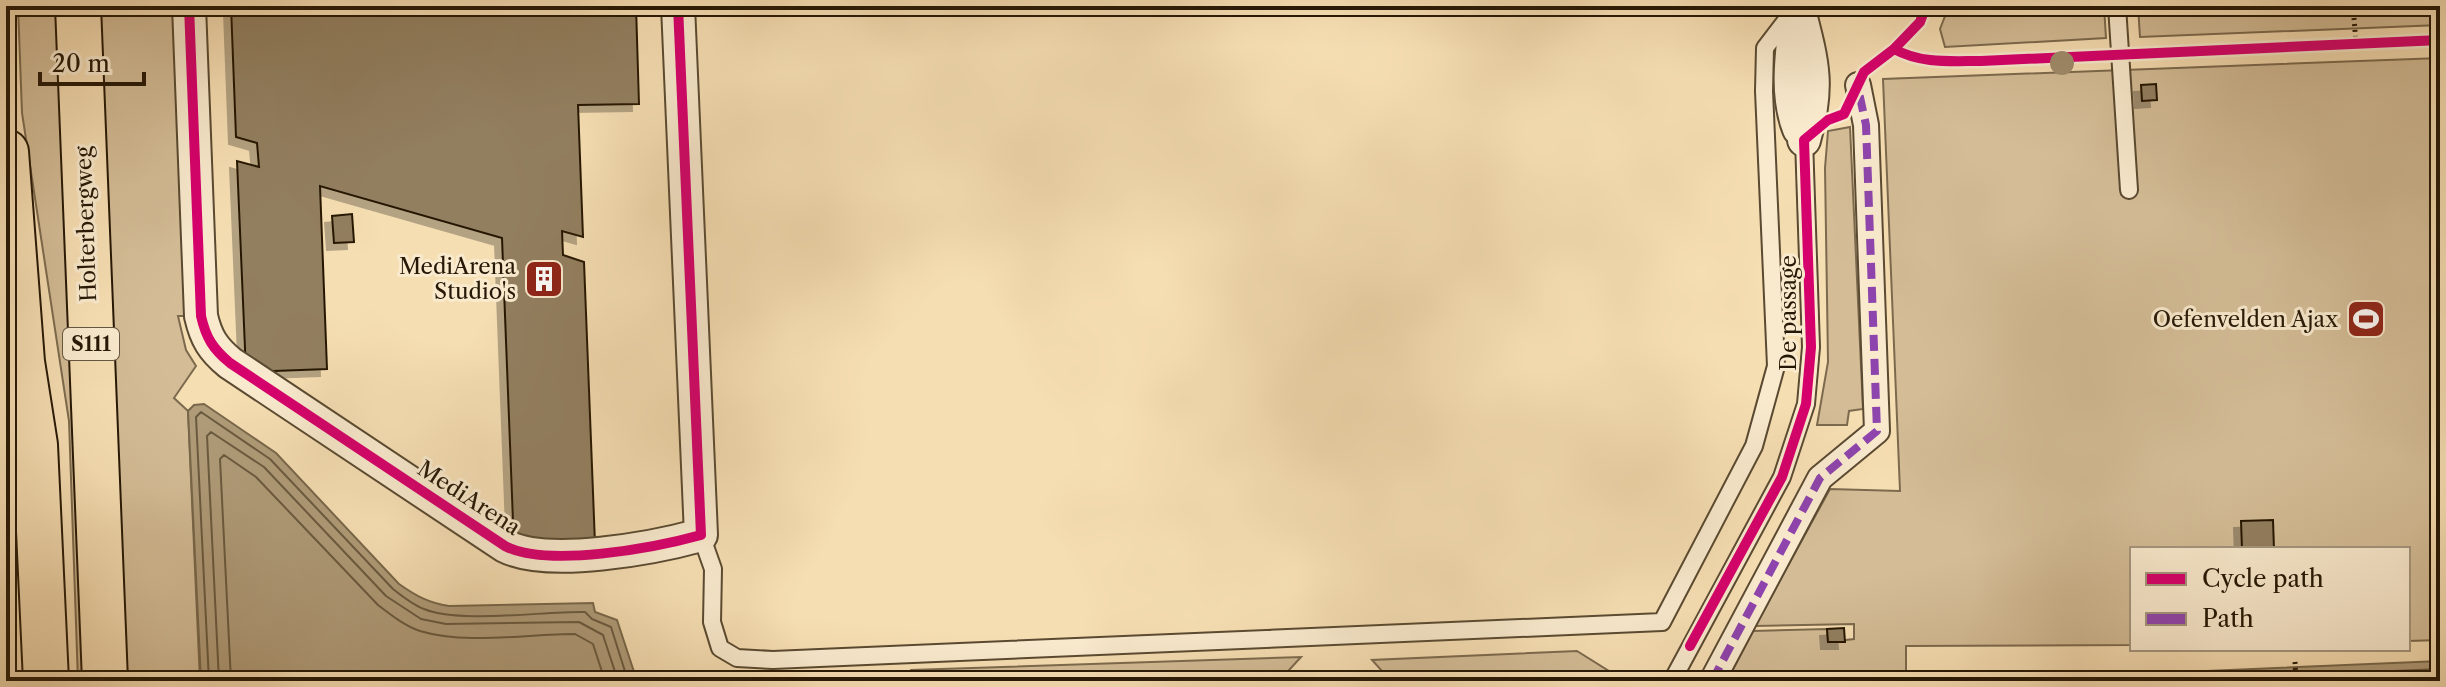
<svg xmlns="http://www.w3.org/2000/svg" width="2446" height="687" font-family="'Libre Caslon Text',serif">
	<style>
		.green { fill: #d3bc96; stroke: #7c6a4e; stroke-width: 2 }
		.water { fill: #af9b78; stroke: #78674a; stroke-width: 2 }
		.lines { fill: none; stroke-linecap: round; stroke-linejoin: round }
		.shore { stroke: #6a5a3f; stroke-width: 2 }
		.building { fill: #927f60; stroke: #261806; stroke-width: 2; filter: url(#shadow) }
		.service-casing { stroke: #5a4a31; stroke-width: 20 }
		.pedestrian-casing { stroke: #5a4a31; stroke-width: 28 }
		.minor-casing { stroke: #5a4a31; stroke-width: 36 }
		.primary-casing { stroke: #261806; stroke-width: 48 }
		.path { stroke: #261806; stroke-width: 5; stroke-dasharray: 2 4; stroke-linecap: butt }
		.service { stroke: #f9eace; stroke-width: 16 }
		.pedestrian { stroke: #f9eace; stroke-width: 24 }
		.minor { stroke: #f9eace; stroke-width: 32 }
		.primary { stroke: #f6deb3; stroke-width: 44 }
		.quiet { stroke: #8e44ad; stroke-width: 8; stroke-dasharray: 16 8; stroke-linecap: butt }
		.cycleway-casing { stroke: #f9eace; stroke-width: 15 }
		.cycleway { stroke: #d6006c; stroke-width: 10 }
		.tree { fill: #a08c6c }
		.labels { text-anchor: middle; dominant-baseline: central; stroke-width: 6; stroke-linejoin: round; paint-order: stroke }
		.shield { fill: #f9eace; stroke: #655742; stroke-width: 2 }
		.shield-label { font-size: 20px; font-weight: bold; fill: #261806 }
		.street-label { font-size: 22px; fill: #261806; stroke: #f9eace }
		.poi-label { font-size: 22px; fill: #261806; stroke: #f9eace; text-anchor: end }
	</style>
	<defs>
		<filter id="shadow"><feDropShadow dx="-7" dy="7" stdDeviation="0" flood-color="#0004"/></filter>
	</defs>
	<rect width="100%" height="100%" fill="#f6deb3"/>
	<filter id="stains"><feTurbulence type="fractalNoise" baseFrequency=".0025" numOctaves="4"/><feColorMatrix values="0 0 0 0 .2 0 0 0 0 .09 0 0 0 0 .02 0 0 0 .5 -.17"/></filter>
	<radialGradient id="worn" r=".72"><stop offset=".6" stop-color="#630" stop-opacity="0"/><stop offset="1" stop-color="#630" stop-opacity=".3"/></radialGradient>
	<path class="green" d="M18,6H59L87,681H78L69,421L22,113Z
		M96,6H174L186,316H178L186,350L196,366L174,398L188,411L200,681H122Z
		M1949,6H2104L2106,38L1945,47L1940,29Z
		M2138,6H2440V25L2140,37Z
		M2440,58V640L2408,641V549H2132V645L1906,646V681H1727L1753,631L1827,629L1828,642L1854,639V624L1755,626L1830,489L1900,491L1883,79Z
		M1850,127L1863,409L1849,411L1847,425H1817L1828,362L1825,168L1828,131Z
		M1577,651L1612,673L1582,681H1391L1372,660Z
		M1301,657L1279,681H906L911,670Z"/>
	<path class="water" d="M204,404L276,453L399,584C416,596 429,603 449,606L593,603L595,612L617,620L637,681H201L188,411L194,405Z
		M2440,661V681H1972Z"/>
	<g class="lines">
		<path class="shore" d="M209,681L196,417L201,412L270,459L393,589C403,597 413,605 424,609C460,624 544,611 585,612L592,619L611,627L628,681
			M219,681L207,436L211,432L264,467L386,596L421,619L446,624L579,622L603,635L618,681
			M231,681L220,459L224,455L256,477L378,605C391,615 405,626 420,631C466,645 527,634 575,634L593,644L605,681
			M2168,681L2440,669"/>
	</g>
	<path class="building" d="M231,6H636L639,104L578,105L583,237L562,231L563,255L584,262L595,544L514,547L502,238L320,186L327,369L246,372L237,161L259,167L257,143L236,137Z
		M2156,84L2157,100L2142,101L2141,85Z
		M352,214L354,242L334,243L332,216Z
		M2273,520L2274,549H2242L2241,521Z
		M1844,628L1845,642H1828L1827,629Z"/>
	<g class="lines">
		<g class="service-casing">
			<path id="service" d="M2117,6L2129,190
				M701,535L713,569L712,622L720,648L737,658L773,660L1662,622L1754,446L1776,366L1764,91L1765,48L1791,14
				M1672,681L1782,477L1806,404L1811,347L1804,140"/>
		</g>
		<g class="pedestrian-casing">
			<path id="pedestrian" d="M1712,681L1820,478L1877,431L1866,125L1858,85"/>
		</g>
		<g class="minor-casing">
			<path id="minor" d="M189,6L201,316C206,338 213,349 230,363L505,546C548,568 654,548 701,535L678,6
				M1798,6C1812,61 1820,84 1804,140
				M1795,25C1791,59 1786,96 1799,129"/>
		</g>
		<g class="primary-casing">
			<path id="primary" d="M78,6L105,681
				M6,152L22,362L35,445L46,681"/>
		</g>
		<path class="path" d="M2353,6L2356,43
			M2295,662L2296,681"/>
		<use href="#service" class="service"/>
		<use href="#pedestrian" class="pedestrian"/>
		<use href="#minor" class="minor"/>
		<use href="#primary" class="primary"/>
		<path class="quiet" d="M1712,681L1820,478L1877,431L1866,125L1858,88"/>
		<g class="cycleway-casing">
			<path id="cycleway" d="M189,6L201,316C206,338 213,349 230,363L505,546C548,568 654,548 701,535L678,6
				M1894,49C1921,64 1951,61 1981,61L2440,40
				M1690,646L1782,477L1806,404L1811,347L1804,140L1828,120L1844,114L1864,72L1894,49L1920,22L1926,6"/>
		</g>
		<use href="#cycleway" class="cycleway"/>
	</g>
	<circle class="tree" cx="2062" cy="63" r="12"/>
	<defs>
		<g id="building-square" transform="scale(2)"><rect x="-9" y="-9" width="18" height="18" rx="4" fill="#8f2418" stroke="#f9eace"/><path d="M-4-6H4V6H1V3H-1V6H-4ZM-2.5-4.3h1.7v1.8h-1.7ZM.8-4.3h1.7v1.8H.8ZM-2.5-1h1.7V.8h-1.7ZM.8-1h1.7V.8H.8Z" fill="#fff"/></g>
		<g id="stadium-square" transform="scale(2)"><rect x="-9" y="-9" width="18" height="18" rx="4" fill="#8f2418" stroke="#f9eace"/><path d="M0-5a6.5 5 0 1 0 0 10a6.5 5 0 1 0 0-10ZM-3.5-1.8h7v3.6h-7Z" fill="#fff"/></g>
	</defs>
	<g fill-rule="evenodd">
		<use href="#building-square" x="544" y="279"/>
		<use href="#stadium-square" x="2366" y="319"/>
	</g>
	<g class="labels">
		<rect class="shield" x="63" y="328" width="56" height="32" rx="6"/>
		<g class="shield-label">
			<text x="91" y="344">S111</text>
		</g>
		<g class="street-label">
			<text transform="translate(86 224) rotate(-92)">Holterbergweg</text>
			<text transform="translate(1788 313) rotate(-90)">De passage</text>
			<text transform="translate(469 498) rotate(33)">MediArena</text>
		</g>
		<g class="poi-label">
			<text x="516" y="266">MediArena<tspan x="516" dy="25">Studio's</tspan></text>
			<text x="2338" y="319">Oefenvelden Ajax</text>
		</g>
	</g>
	<rect width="2446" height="687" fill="none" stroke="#f6deb3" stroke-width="32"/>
	<rect x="8" y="8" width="2430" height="671" fill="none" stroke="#261806" stroke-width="4"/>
	<rect x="16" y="16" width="2414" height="655" fill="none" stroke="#261806" stroke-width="2"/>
	<rect x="2130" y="547" width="280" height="104" fill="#f9eace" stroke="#a5967e" stroke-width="2"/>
	<rect x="2146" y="573" width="40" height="12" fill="#d6006c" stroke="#a5967e" stroke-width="2"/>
	<text x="2202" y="587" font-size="24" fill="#261806">Cycle path</text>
	<rect x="2146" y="613" width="40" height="12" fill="#8e44ad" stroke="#a5967e" stroke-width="2"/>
	<text x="2202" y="627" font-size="24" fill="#261806">Path</text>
	<path d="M40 72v12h104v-12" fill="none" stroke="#261806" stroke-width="4"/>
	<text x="52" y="72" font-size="24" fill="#261806" stroke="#f9eace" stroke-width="6" paint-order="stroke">20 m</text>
	<rect width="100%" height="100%" filter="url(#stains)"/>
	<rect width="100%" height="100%" fill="url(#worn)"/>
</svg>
